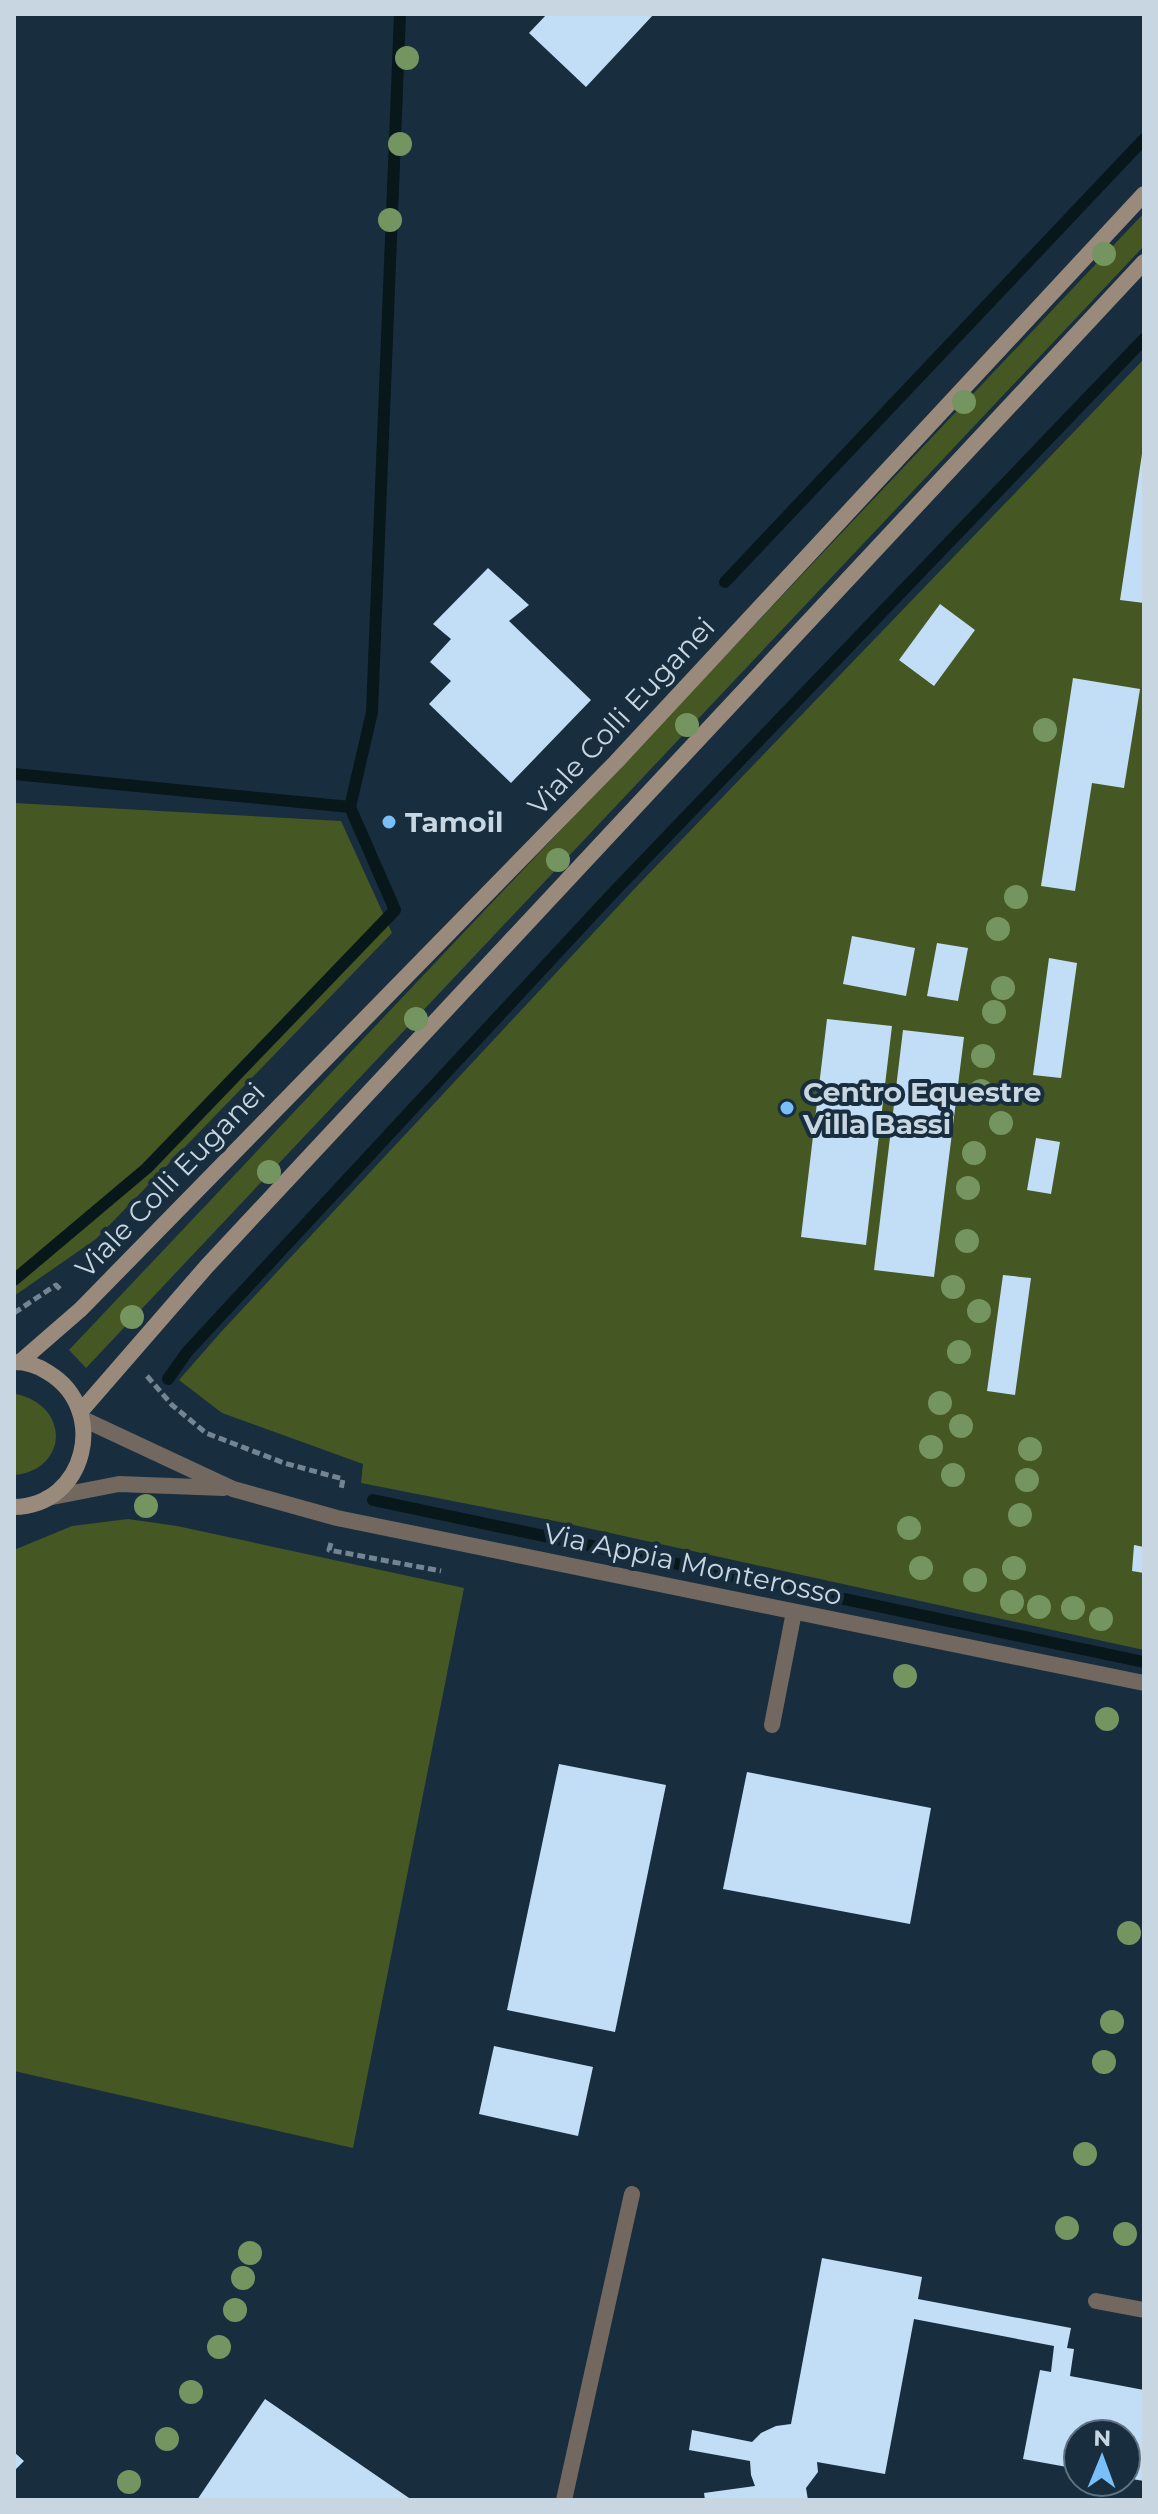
<svg xmlns="http://www.w3.org/2000/svg" width="1158" height="2514" font-family="Montserrat,sans-serif">
	<style>
		.green { fill: #455722 }
		.lines { fill: none; stroke-linecap: round; stroke-linejoin: round }
		.stream { stroke: #08181a; stroke-width: 12 }
		.building { fill: #c2def6 }
		.path { stroke: #738593; stroke-width: 5; stroke-dasharray: 8 4; stroke-linecap: butt }
		.lane { stroke: #72685f; stroke-width: 16 }
		.street { stroke: #72685f; stroke-width: 16 }
		.secondary { stroke: #998a7b; stroke-width: 16 }
		.tree { fill: #749460 }
		.poi-dot { fill: #79bff8; stroke: #182e3f; stroke-width: 3 }
		.labels { text-anchor: middle; dominant-baseline: central; stroke-width: 8; stroke-linejoin: round; paint-order: stroke }
		.street-label { font-size: 28px; fill: #c8d6e1; stroke: #182e3f }
		.poi-label { font-size: 28px; font-weight: bold; fill: #c8d6e1; stroke: #182e3f; text-anchor: start }
	</style>
	<rect width="100%" height="100%" fill="#182e3f"/>
	<path class="green" d="M1144,213V246L86,1368L69,1350Z
		M1144,359V1650L560,1522L361,1483L363,1464L222,1413L179,1380L221,1332L638,885Z
		M14,803L341,821L392,933L96,1239L14,1296Z
		M16,1394C71,1406 68,1470 14,1475Z
		M128,1519L177,1526L464,1588L353,2148L14,2071V1550L72,1526Z"/>
	<g class="lines">
		<path class="stream" d="M725,582L1144,139
			M14,774L350,807L395,910L147,1168L14,1280
			M350,807L372,712L400,14
			M168,1379L187,1352L610,896L1144,339
			M373,1500L1144,1662"/>
	</g>
	<path class="building" d="M547,14H654L586,87L529,33Z
		M1142,454H1144V603L1120,600Z
		M488,568L529,605L509,621L591,700L511,783L429,704L451,681L430,662L451,639L433,624Z
		M940,604L975,630L934,686L899,660Z
		M1073,678L1140,689L1124,788L1092,783L1075,891L1041,886Z
		M852,936L915,948L906,996L843,984Z
		M937,943L968,948L958,1001L927,996Z
		M1049,958L1077,963L1061,1078L1033,1075Z
		M827,1019L892,1026L866,1245L801,1237Z
		M903,1030L964,1037L934,1277L874,1270Z
		M1036,1138L1060,1142L1051,1194L1027,1190Z
		M1003,1275L1031,1278L1015,1395L987,1391Z
		M1134,1545L1144,1547V1573L1132,1571Z
		M559,1764L666,1785L615,2032L507,2010Z
		M747,1772L931,1808L910,1924L723,1889Z
		M494,2046L593,2067L578,2136L479,2114Z
		M822,2258L922,2277L918,2299L1071,2328L1067,2348L1074,2349L1070,2376L1144,2390V2481L1126,2478V2434H1078V2469L1023,2459L1040,2370L1051,2372L1054,2346L914,2319L885,2474L817,2462L818,2472L806,2488L808,2500H705L704,2493L755,2486L751,2475L750,2461L689,2450L692,2430L752,2442L761,2433L776,2426L791,2424Z
		M265,2399L412,2500H197Z
		M14,2452L24,2461L14,2471Z"/>
	<g class="lines">
		<path class="path" d="M14,1313L56,1285L61,1290
			M147,1376L172,1405L206,1433L284,1463L343,1479L341,1490
			M331,1543L329,1550L441,1571"/>
		<path class="lane" d="M772,1725L794,1612
			M1096,2301L1144,2310"/>
		<path class="street" d="M83,1419L233,1489L337,1518L1144,1683
			M47,1498L119,1484L224,1488
			M564,2500L632,2194"/>
		<path class="secondary" d="M14,1362C26,1362 39,1366 49,1373C109,1410 86,1506 14,1507
			M20,1362L81,1309L616,762L1144,194
			M81,1411L207,1266L1144,262"/>
	</g>
	<g class="tree">
		<circle cx="407" cy="58" r="12"/>
		<circle cx="400" cy="144" r="12"/>
		<circle cx="390" cy="220" r="12"/>
		<circle cx="1104" cy="254" r="12"/>
		<circle cx="964" cy="402" r="12"/>
		<circle cx="687" cy="725" r="12"/>
		<circle cx="1045" cy="730" r="12"/>
		<circle cx="558" cy="860" r="12"/>
		<circle cx="1016" cy="897" r="12"/>
		<circle cx="998" cy="929" r="12"/>
		<circle cx="1003" cy="988" r="12"/>
		<circle cx="994" cy="1012" r="12"/>
		<circle cx="416" cy="1019" r="12"/>
		<circle cx="983" cy="1056" r="12"/>
		<circle cx="981" cy="1091" r="12"/>
		<circle cx="1001" cy="1123" r="12"/>
		<circle cx="974" cy="1153" r="12"/>
		<circle cx="269" cy="1172" r="12"/>
		<circle cx="968" cy="1188" r="12"/>
		<circle cx="967" cy="1241" r="12"/>
		<circle cx="953" cy="1287" r="12"/>
		<circle cx="979" cy="1311" r="12"/>
		<circle cx="132" cy="1317" r="12"/>
		<circle cx="959" cy="1352" r="12"/>
		<circle cx="940" cy="1403" r="12"/>
		<circle cx="961" cy="1426" r="12"/>
		<circle cx="931" cy="1447" r="12"/>
		<circle cx="1030" cy="1449" r="12"/>
		<circle cx="953" cy="1475" r="12"/>
		<circle cx="1027" cy="1480" r="12"/>
		<circle cx="146" cy="1506" r="12"/>
		<circle cx="1020" cy="1515" r="12"/>
		<circle cx="909" cy="1528" r="12"/>
		<circle cx="921" cy="1568" r="12"/>
		<circle cx="1014" cy="1568" r="12"/>
		<circle cx="975" cy="1580" r="12"/>
		<circle cx="1012" cy="1602" r="12"/>
		<circle cx="1039" cy="1607" r="12"/>
		<circle cx="1073" cy="1608" r="12"/>
		<circle cx="1101" cy="1619" r="12"/>
		<circle cx="905" cy="1676" r="12"/>
		<circle cx="1107" cy="1719" r="12"/>
		<circle cx="1129" cy="1933" r="12"/>
		<circle cx="1112" cy="2022" r="12"/>
		<circle cx="1104" cy="2062" r="12"/>
		<circle cx="1085" cy="2154" r="12"/>
		<circle cx="1067" cy="2228" r="12"/>
		<circle cx="1125" cy="2234" r="12"/>
		<circle cx="250" cy="2253" r="12"/>
		<circle cx="243" cy="2278" r="12"/>
		<circle cx="235" cy="2310" r="12"/>
		<circle cx="219" cy="2347" r="12"/>
		<circle cx="191" cy="2392" r="12"/>
		<circle cx="167" cy="2439" r="12"/>
		<circle cx="129" cy="2482" r="12"/>
	</g>
	<g class="poi-dot">
		<circle cx="389" cy="822" r="8"/>
		<circle cx="787" cy="1108" r="8"/>
	</g>
	<g class="labels">
		<g class="street-label">
			<text transform="translate(621 716) rotate(-47)">Viale Colli Euganei</text>
			<text transform="translate(170 1180) rotate(-46)">Viale Colli Euganei</text>
			<text transform="translate(693 1564) rotate(12)">Via Appia Monterosso</text>
		</g>
		<g class="poi-label">
			<text x="405" y="822">Tamoil</text>
			<text x="803" y="1092">Centro Equestre<tspan x="803" dy="32">Villa Bassi</tspan></text>
		</g>
	</g>
	<rect width="1158" height="2514" fill="none" stroke="#c8d6e1" stroke-width="32"/>
	<g transform="translate(1102 2458) rotate(1)"><circle r="38" fill="#182e3f" stroke="#5e7180" stroke-width="2"/>
	<path d="M0-6L14 30L0 20L-14 30Z" fill="#79bff8"/>
	<text y="-12" font-size="22" font-weight="bold" text-anchor="middle" fill="#c8d6e1">N</text>
	</g>
</svg>
